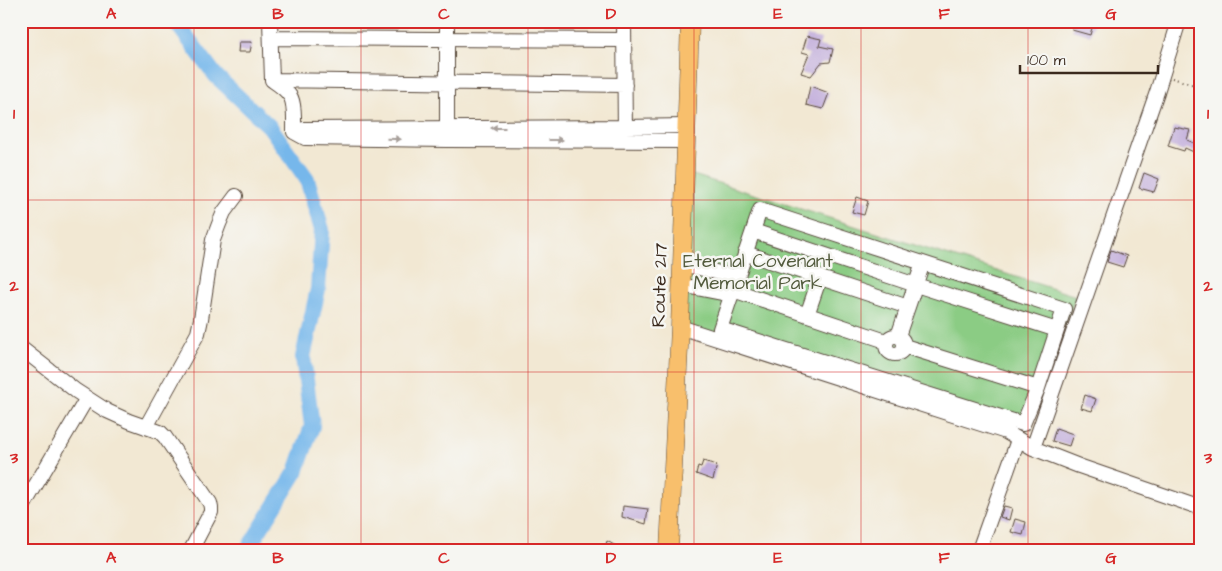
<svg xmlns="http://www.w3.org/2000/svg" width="1222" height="571" font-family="'Architects Daughter',sans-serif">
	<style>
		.green { fill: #8bcc84; stroke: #637b51 }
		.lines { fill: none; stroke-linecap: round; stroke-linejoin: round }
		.river { stroke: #76b7eb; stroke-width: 16 }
		.building { fill: #c2aedb }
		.minor-casing { stroke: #564639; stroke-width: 16 }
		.major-casing { stroke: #564639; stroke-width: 19 }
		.path { stroke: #564639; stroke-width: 2; stroke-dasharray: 1 4; stroke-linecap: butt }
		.minor { stroke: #fff; stroke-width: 14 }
		.major { stroke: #f8bf6c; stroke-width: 18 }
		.oneway { fill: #a79f9a }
		.grid { fill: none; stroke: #d62828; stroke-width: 1; stroke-opacity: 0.55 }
		.labels { text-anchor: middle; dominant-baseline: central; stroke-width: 5; stroke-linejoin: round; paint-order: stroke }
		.park-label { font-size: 19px; fill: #535b3d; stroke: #f6f6f2 }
		.street-label { font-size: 19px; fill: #3b2a1e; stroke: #f6f6f2 }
		.neatline { fill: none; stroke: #d62828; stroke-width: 2 }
		.grid-label { font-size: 16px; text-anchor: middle; font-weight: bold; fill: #d62828 }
	</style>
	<rect width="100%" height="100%" fill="#f6f6f2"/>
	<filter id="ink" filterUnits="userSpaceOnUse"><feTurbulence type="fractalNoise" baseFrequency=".02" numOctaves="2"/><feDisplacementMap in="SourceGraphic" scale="10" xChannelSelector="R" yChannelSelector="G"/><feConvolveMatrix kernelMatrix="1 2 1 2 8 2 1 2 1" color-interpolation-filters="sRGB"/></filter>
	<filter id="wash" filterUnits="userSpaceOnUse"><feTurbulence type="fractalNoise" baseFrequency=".0096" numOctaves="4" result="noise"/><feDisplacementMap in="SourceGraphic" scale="20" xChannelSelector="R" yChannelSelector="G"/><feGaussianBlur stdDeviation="1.12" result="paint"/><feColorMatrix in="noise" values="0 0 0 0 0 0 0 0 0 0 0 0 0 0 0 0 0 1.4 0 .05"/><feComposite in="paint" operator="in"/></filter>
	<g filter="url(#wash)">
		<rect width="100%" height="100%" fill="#f2e8d3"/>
		<path class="green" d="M687,173L1076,296L1025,429L683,325Z"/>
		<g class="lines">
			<path class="river" d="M175,21L216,76L270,127L307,179L322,230L318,289L303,357L312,426L296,472L249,547V550"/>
		</g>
		<g id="blocks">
			<path class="building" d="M1074,21H1094L1090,35L1072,30Z
				M807,36L821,39L819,46L833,49L830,62L821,63L811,76L801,73L809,54L802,52Z
				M239,42H252L250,52H238Z
				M810,86L829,93L823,109L806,105Z
				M1174,127L1190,130L1187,140L1201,146L1198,154L1185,148L1184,151L1168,146Z
				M1144,173L1159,179L1154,192L1139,188Z
				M857,197L868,201L864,215L852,212Z
				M1111,250L1127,256L1123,267L1107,262Z
				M1085,395L1096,399L1092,411L1081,408Z
				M1056,428L1073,434L1069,446L1052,441Z
				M703,461L717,465L713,480L696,474L698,466L701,467Z
				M623,506L648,509L646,524L622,517Z
				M1004,506L1012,508L1009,520L1000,517Z
				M1015,519L1026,522L1023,535L1011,532Z
				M607,541L623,550H604Z"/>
		</g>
	</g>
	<g filter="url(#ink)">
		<use href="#blocks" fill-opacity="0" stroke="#564639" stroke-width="1"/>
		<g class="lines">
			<g class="minor-casing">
				<path id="minor" d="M270,21L272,80L625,85
					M447,21V138
					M624,21L625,135
					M271,38L624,40
					M272,80C278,84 286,89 290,96C295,103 294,123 294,132
					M300,130L304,129L625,127L686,126
					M294,132L305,138L447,140L686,141
					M760,210L1064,309L1038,388L1023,424L720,329Z
					M753,231L916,285L1057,330
					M745,253L908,307
					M682,264L737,277
					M681,285L732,295
					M733,290L886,341
					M807,315L820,277
					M680,327L1006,432L1033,448L1079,466L1201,508
					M886 345a9 9 0 1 1 18 0a9 9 0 1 1-18 0Z
					M898,336L923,263
					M904,346L1038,388
					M21,348L76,391L107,411L129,421L160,432L165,437L210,503L211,508V512L191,550
					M146,427L198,333L201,319L213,240L219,224L224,212L236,196
					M1033,448L1157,92L1179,21
					M21,510L87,398
					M979,550L1018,440"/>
			</g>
			<g class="major-casing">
				<path id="major" d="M669,550L680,327L690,21"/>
			</g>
			<path class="path" d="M1172,78L1201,87"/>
			<use href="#minor" class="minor"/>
			<use href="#major" class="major"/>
		</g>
		<defs><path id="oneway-solid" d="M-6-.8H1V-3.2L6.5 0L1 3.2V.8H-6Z" transform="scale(1.25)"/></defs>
		<g class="oneway">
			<use href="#oneway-solid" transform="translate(498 128) rotate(180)"/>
			<use href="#oneway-solid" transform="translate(394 139) rotate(1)"/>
			<use href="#oneway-solid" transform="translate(556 140)"/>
		</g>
	</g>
	<path class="grid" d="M194,21V550M361,21V550M528,21V550M694,21V550M861,21V550M1028,21V550M21,200H1201M21,372H1201"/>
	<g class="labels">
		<g class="park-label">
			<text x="758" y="261">Eternal Covenant<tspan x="758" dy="22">Memorial Park</tspan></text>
		</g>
		<g class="street-label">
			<text transform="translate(660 285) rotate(-88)">Route 217</text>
		</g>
	</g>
	<rect width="1222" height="571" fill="none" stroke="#f6f6f2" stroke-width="55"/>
	<path d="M1020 65v8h138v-8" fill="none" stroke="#3b2a1e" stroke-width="2.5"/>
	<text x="1027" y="65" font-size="15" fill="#3b2a1e" stroke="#f6f6f2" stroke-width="4" paint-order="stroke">100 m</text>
	<rect x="28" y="28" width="1166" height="516" class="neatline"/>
	<g class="grid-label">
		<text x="111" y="19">A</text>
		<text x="278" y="19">B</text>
		<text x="444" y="19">C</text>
		<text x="611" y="19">D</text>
		<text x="778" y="19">E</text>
		<text x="944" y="19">F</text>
		<text x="1111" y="19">G</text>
		<text x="14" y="119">1</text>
		<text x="1208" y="119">1</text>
		<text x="14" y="291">2</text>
		<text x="1208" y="291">2</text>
		<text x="14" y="463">3</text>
		<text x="1208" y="463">3</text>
		<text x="111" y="563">A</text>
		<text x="278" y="563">B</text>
		<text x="444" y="563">C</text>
		<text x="611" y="563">D</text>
		<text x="778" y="563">E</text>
		<text x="944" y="563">F</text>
		<text x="1111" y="563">G</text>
	</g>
</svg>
